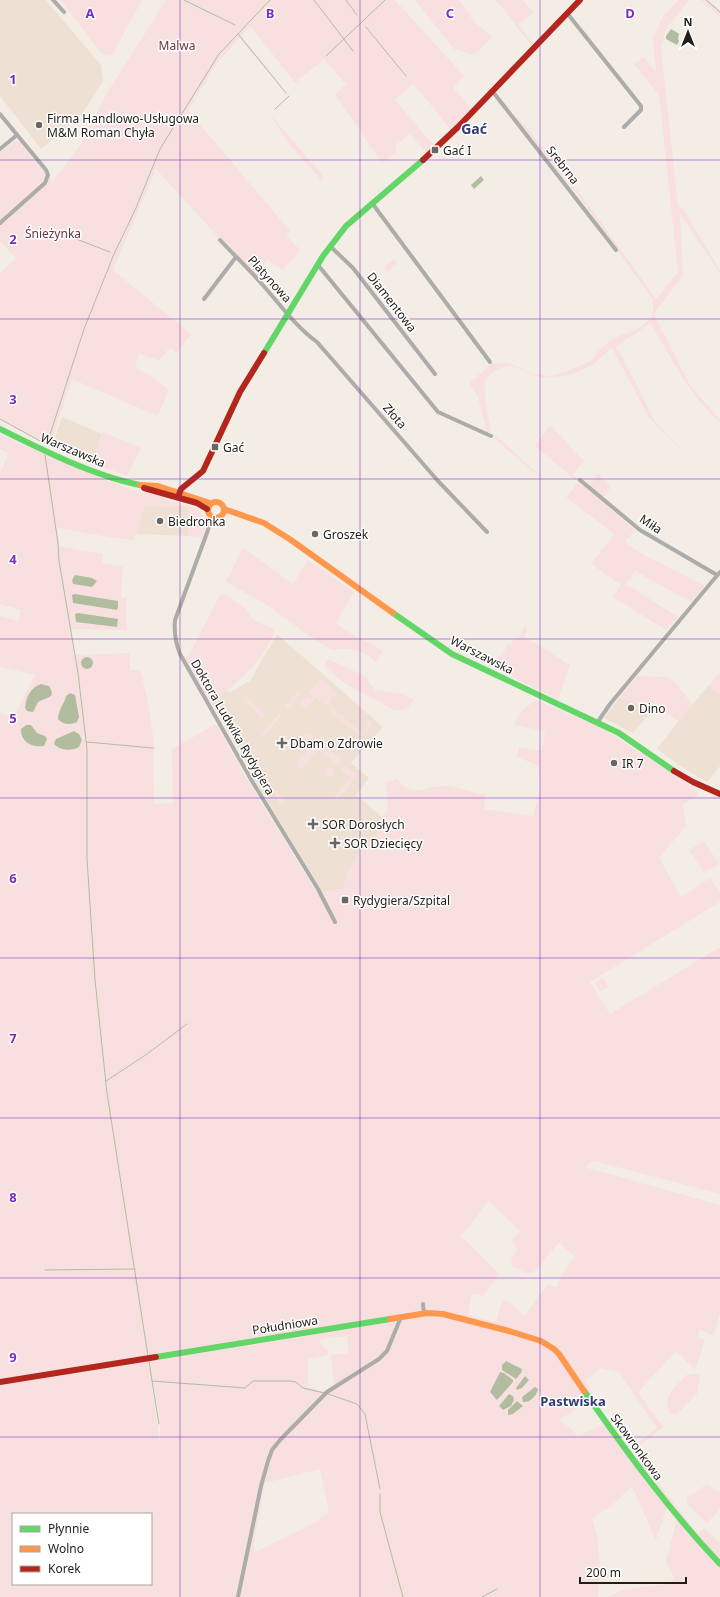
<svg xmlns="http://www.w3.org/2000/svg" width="720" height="1597" font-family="'Noto Sans',sans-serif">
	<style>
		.built { fill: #eee1d4 }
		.green { fill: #f8e0e0; fill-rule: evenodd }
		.water { fill: #b2bd9f }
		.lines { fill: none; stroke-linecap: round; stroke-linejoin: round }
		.stream { stroke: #b2bd9f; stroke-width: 1 }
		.street { stroke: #acaca9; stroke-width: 4 }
		.fast { stroke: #63d668; stroke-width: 6 }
		.slow { stroke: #ff974d; stroke-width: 6 }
		.jam { stroke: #b3261e; stroke-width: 6 }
		.grid { fill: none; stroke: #7b2cbf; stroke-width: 1; stroke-opacity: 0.55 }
		.poi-dot { fill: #6a6660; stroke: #fff; stroke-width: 1.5 }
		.labels { text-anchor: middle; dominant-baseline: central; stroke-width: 3; stroke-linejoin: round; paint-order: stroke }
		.park-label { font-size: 12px; fill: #6f3141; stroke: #fff }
		.poi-label { font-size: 12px; fill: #211d18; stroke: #fff; text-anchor: start }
		.street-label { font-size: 12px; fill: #211d18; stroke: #fff }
		.neighbourhood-label { font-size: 13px; font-weight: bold; fill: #313974; stroke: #fff }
		.quarter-label { font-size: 14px; font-weight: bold; fill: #313974; stroke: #fff }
		.grid-label { font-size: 13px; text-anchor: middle; font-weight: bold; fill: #7b2cbf; stroke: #fff; stroke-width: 3; stroke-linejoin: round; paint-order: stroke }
	</style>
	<rect width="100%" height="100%" fill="#f3ede6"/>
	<path class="built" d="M0,0H46L101,65L103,81L80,117L41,149L0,96Z
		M62,417L102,434L92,463L52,446Z
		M145,505L184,506L189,508L188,536L136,534Z
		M277,634L383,727L351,763L369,778L356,795L382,817V830L359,853L347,875L343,889L322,892L256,782L245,760L211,702L215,699V697L226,691L230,692L250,681Z
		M709,685L720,694V766L707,782L679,765L657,749L684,714Z
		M619,698L655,708L633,733L604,718Z"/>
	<path class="green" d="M61,0H142L112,55L108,56L101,53Z
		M166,0H395L464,76L453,88L473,110L451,130L413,83L395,100L434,146L426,153L410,134L396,145V152L382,163L335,94L346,84L324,59L295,83L250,25L242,36L288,94L286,93L240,38L217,63L188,110L290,231L286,235L300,250L283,270L267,259L258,276L219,238L156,169L113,270L191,334L177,353L170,347L159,361L139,353L135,366L169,389L158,416L72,379L50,446L0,420V273L16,258L0,241V153L14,142L19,141L53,182L83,141L107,93Z
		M415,0H459L475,23L492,37L474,55L454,49Z
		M496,0H523L534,13L518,24L534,45L532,46Z
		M678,0H689L666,29L661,47L678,206L683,209L720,270V273L680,214L683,275L654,314L690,385L720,420V423C690,395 671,358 650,323L616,347L634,379L654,420L684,452L677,446L648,416L612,348L594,364L578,372L564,376L542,378L509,365C502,368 489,372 486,380C482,391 489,419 491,431L487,432L478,397L469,383L493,363L511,364L533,374L550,376L568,371L591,361L597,352L614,338L640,328L653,316V300L577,194L515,118L517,116L588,204L656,299L678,272L659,95L634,64L644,57L656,72L653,39L662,18Z
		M701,0H709L720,10V17Z
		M269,113L324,177L321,180L290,145Z
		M394,259L397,264L387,272L384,267Z
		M550,425L584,461L573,475L587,487L598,474L611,487L601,500L635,530L625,542L644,555L705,586L691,602L635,571L626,584L678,617L666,630L613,597L621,585L591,564L614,534L535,473L494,438L495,435L546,481L567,497L578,482L535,446Z
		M103,432L141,448L127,476L92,463Z
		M0,434L21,444L105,480L125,487L135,491L164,496V499L198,509L201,512L206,524L202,538L188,536L189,508L184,506L145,505L134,540L114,538L57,528L59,546L103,554L102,563L123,567L121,597L126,598L127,630L70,629L74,655L130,653V670H140L147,696L155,749L153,753L154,804L173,803L172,749L216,724L244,774L316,892L343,889C350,861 362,850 382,830V817L388,809L386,782L397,779C414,799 424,786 446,786C458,787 473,793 485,795L484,809L533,816L540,792L539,766L517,757L519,747L542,751L545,731L514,725L521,711L536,700L601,728L648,757L697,790V796L683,804L686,826L659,858L681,897L710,878L720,893V902L590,982L610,1014L720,947V1194L594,1161L584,1167L720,1205V1313L714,1336L699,1329V1337L705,1340L695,1370L676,1351L638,1392L663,1427L639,1446L641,1461L698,1534L704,1528L720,1543V1562L654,1484L630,1450L657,1428L619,1372L600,1368L585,1381L593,1395L592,1400L560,1419L578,1436L608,1423L667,1507L656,1540L632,1486L609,1508L592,1518C601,1544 601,1569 598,1597H0V712L13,719L35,675L0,667V616L18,621L21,610L0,604V475L8,453L0,449ZM75,594L118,601L117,610L73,603ZM489,1201L520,1231L512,1240L517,1250L511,1260L512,1266L520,1269L523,1273H533L559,1243L575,1257L561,1276L557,1287L547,1285L524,1316L509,1302L502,1300L496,1322L468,1315L472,1294L484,1296L499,1274L461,1236ZM347,1336L348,1353L331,1355L334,1385L324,1391L308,1387V1359L328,1355V1350L321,1346L320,1339ZM151,1382H153C156,1401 163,1423 159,1442L158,1426ZM517,1401L523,1406L513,1414L507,1413ZM320,1469L329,1512L309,1526L255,1552L253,1546L265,1483ZM13,1514H151V1584H13Z
		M243,547L293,584L308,560L354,592L336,623L355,636L383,650L376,662C361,649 351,647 332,650L305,633L269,606L226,582Z
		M221,593C234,600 246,605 252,619L275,630C269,651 245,677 227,690C222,694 214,697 208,700L185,658L189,655Z
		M525,625L527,630L524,636L570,665L558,699L503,673L506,667L495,662L499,656L502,655L508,644L511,645L513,640L520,636Z
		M325,660H331L366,677L375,690L403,694L414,700L406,709L395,711L341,681L325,667Z
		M720,672V694L709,685Z
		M637,676L667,677L675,682L693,705L678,721L663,711L619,698Z
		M319,681H323L337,693L336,696L334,695L329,701L330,703L325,705L316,698L306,709L299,703L307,695L311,699L313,697L309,693Z
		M300,689L299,696L287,710L284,707Z
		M241,694L265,714L262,719Z
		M331,707L363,733L368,724L367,722L368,720L372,725L360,737L330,711Z
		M279,714L281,716L262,738L261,736Z
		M308,733L317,740L313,745L304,737L295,748L292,746L303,734Z
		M318,741L341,760V763L337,765L318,749L301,770L295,765L311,746L313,748Z
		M345,766L356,774V777L337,800L334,797L350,778L341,770Z
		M325.5 772a4.5 4.5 0 1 1 9 0a4.5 4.5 0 1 1-9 0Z
		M271,787L278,792L277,794L284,799V802L280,805Z
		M704,841L719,864L704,873L689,850Z
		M603,978L608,987L601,992L595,983Z
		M697,1374L700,1376L697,1394L677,1414H670C661,1398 675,1387 686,1375Z
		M707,1484L720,1492V1509L707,1523L687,1504V1498Z
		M677,1519L720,1567V1597H607L623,1590L667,1584L674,1579L666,1561Z"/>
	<path class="water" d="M671,29L678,33L679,34L678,39L679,41L677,45L666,39V36Z
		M481,176L484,180L474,189L471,185Z
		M75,575L92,578L97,581L92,587L73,584L72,580Z
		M75,594L118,601V607L117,610L73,603L72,595Z
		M78,613L118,619L117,627L76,622L75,614Z
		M81 663a6 6 0 1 1 12 0a6 6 0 1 1-12 0Z
		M41,684L49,686C57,698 47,697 38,702L33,712L27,711L25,708C26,697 31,687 41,684Z
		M70,693L75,695L79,717L77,722C71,725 63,725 58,719C58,710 64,705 66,696Z
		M26,725H31L37,733L45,736L47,739L44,746C32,748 20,741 21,729Z
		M74,731L79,734L82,740L79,747C72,751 62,751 55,745L54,743L56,739Z
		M506,1361L522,1369L521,1373L516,1379L502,1370V1365Z
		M500,1372L504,1373L513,1380V1382L497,1400L490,1392Z
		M525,1376L529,1380L522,1388L517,1390L516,1388Z
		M535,1387L538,1389C537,1396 529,1403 523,1402L522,1397Z
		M509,1394L513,1396L514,1400L511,1406L503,1410L499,1406Z
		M517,1401L523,1406L513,1414L508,1415V1410Z"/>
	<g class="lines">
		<path class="stream" d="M184,0L235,25
			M314,0L353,51
			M346,0L357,15
			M706,0L720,12
			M366,27L406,76
			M238,34L286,93
			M326,56L385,0
			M275,109L289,96
			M63,231L66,235L110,252
			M0,419L40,441
			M47,444L84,329L114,254L136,208L160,149L219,54L270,0
			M45,455L58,543L59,561L78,673L87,749V859L95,980L107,1093L148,1356
			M87,742L153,748
			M106,1081L147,1054L187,1024
			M45,1270L135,1269
			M149,1361L152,1381L245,1388L253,1381H290L296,1382L303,1388L324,1393
			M152,1381L159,1424
			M328,1394L357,1404L365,1414L380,1489
			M380,1494V1512L403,1597
			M482,1597L497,1589"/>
		<path class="street" d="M53,0L64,12
			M567,13L641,106V110L624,127
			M493,92L616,250
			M0,114L46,170L48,175L45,183L0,223
			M0,149L17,135
			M372,203L490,362
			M220,240C234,255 248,268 261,283C279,303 295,326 317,342L438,481L487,532
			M330,246L353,268L435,374
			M318,265L438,412L491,436
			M204,299L236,257
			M580,480L640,530L717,575
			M211,517L208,530L175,620C174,632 175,642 180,654L252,781L318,889L335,922
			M209,527L215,518
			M597,723L610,704L720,572
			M423,1304L424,1313
			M238,1597L261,1486L268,1461L272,1450L280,1440L327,1392L379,1359L387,1351L401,1317"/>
		<path class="fast" d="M264,353L323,256L346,226L423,160
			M0,429C42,450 94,476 140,485
			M393,613L452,654L619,733L674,771
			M156,1357L390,1319
			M584,1391C626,1451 669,1510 720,1564"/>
		<path class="slow" d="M140,485L158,486L210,503
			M208 510a8 8 0 1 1 16 0a8 8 0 1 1-16 0Z
			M224,509L264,523L291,540L393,613
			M390,1319L427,1313L443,1314L509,1331L541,1341L554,1349L559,1354L584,1391"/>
		<path class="jam" d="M423,160L458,127L580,0
			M144,488L197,503L207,509
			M178,497L181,489L203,471L240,392L264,353
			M674,771L693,782L720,794
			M0,1382L156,1357"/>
	</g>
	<path class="grid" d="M180,0V1597M360,0V1597M540,0V1597M0,160H720M0,319H720M0,479H720M0,639H720M0,798H720M0,958H720M0,1118H720M0,1278H720M0,1437H720"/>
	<g class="poi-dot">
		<circle cx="39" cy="125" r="4"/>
		<rect x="431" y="146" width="8" height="8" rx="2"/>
		<rect x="211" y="443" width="8" height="8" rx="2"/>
		<circle cx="160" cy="521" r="4"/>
		<circle cx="315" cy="534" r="4"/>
		<circle cx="631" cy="708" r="4"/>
		<path d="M280 737h4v4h4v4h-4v4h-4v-4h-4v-4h4z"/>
		<circle cx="614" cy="763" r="4"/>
		<path d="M311 818h4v4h4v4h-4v4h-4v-4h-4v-4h4z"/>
		<path d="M333 837h4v4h4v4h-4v4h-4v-4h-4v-4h4z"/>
		<rect x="341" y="896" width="8" height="8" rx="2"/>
	</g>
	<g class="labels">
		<g class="park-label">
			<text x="177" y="45">Malwa</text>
			<text x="53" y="233">Śnieżynka</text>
		</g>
		<g class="poi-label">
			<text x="47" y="118">Firma Handlowo-Usługowa<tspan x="47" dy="14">M&amp;M Roman Chyła</tspan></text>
			<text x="443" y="150">Gać I</text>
			<text x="223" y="447">Gać</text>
			<text x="168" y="521">Biedronka</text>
			<text x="323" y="534">Groszek</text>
			<text x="639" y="708">Dino</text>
			<text x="290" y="743">Dbam o Zdrowie</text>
			<text x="622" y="763">IR 7</text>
			<text x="322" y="824">SOR Dorosłych</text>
			<text x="344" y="843">SOR Dziecięcy</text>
			<text x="353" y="900">Rydygiera/Szpital</text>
		</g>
		<g class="street-label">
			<text transform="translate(563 165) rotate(52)">Srebrna</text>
			<text transform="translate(270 279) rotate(48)">Platynowa</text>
			<text transform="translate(392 302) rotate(52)">Diamentowa</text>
			<text transform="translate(395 416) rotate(49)">Złota</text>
			<text transform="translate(73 450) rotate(23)">Warszawska</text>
			<text transform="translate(651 524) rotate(34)">Miła</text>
			<text transform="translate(482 655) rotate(27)">Warszawska</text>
			<text transform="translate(233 727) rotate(60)">Doktora Ludwika Rydygiera</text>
			<text transform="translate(285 1325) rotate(-9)">Południowa</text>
			<text transform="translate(637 1447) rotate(54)">Skowronkowa</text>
		</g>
		<g class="neighbourhood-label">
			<text x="573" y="1401">Pastwiska</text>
		</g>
		<g class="quarter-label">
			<text x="474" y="128">Gać</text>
		</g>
	</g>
	<g class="grid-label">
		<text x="90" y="18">A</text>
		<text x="270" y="18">B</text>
		<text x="450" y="18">C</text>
		<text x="630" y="18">D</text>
		<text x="13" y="84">1</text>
		<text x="13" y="244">2</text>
		<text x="13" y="404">3</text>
		<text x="13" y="564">4</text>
		<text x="13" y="723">5</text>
		<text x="13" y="883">6</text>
		<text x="13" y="1043">7</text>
		<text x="13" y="1202">8</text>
		<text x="13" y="1362">9</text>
	</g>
	<rect x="12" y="1513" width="140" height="72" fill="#ffffff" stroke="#a6a5a3"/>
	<rect x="20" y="1526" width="20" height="6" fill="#63d668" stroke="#a6a5a3"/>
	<text x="48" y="1533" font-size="12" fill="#211d18">Płynnie</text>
	<rect x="20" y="1546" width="20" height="6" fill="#ff974d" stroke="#a6a5a3"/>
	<text x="48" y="1553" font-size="12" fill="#211d18">Wolno</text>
	<rect x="20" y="1566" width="20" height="6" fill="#b3261e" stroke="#a6a5a3"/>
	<text x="48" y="1573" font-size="12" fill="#211d18">Korek</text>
	<g transform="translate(688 32)" stroke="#ffffff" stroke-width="3" paint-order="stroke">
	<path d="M0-3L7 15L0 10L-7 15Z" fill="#211d18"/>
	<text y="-6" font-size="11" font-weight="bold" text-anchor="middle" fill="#211d18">N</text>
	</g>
	<path d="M580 1577v6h106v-6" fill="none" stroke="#211d18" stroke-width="2"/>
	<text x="586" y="1577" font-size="12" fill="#211d18" stroke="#ffffff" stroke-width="3" paint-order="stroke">200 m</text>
</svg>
